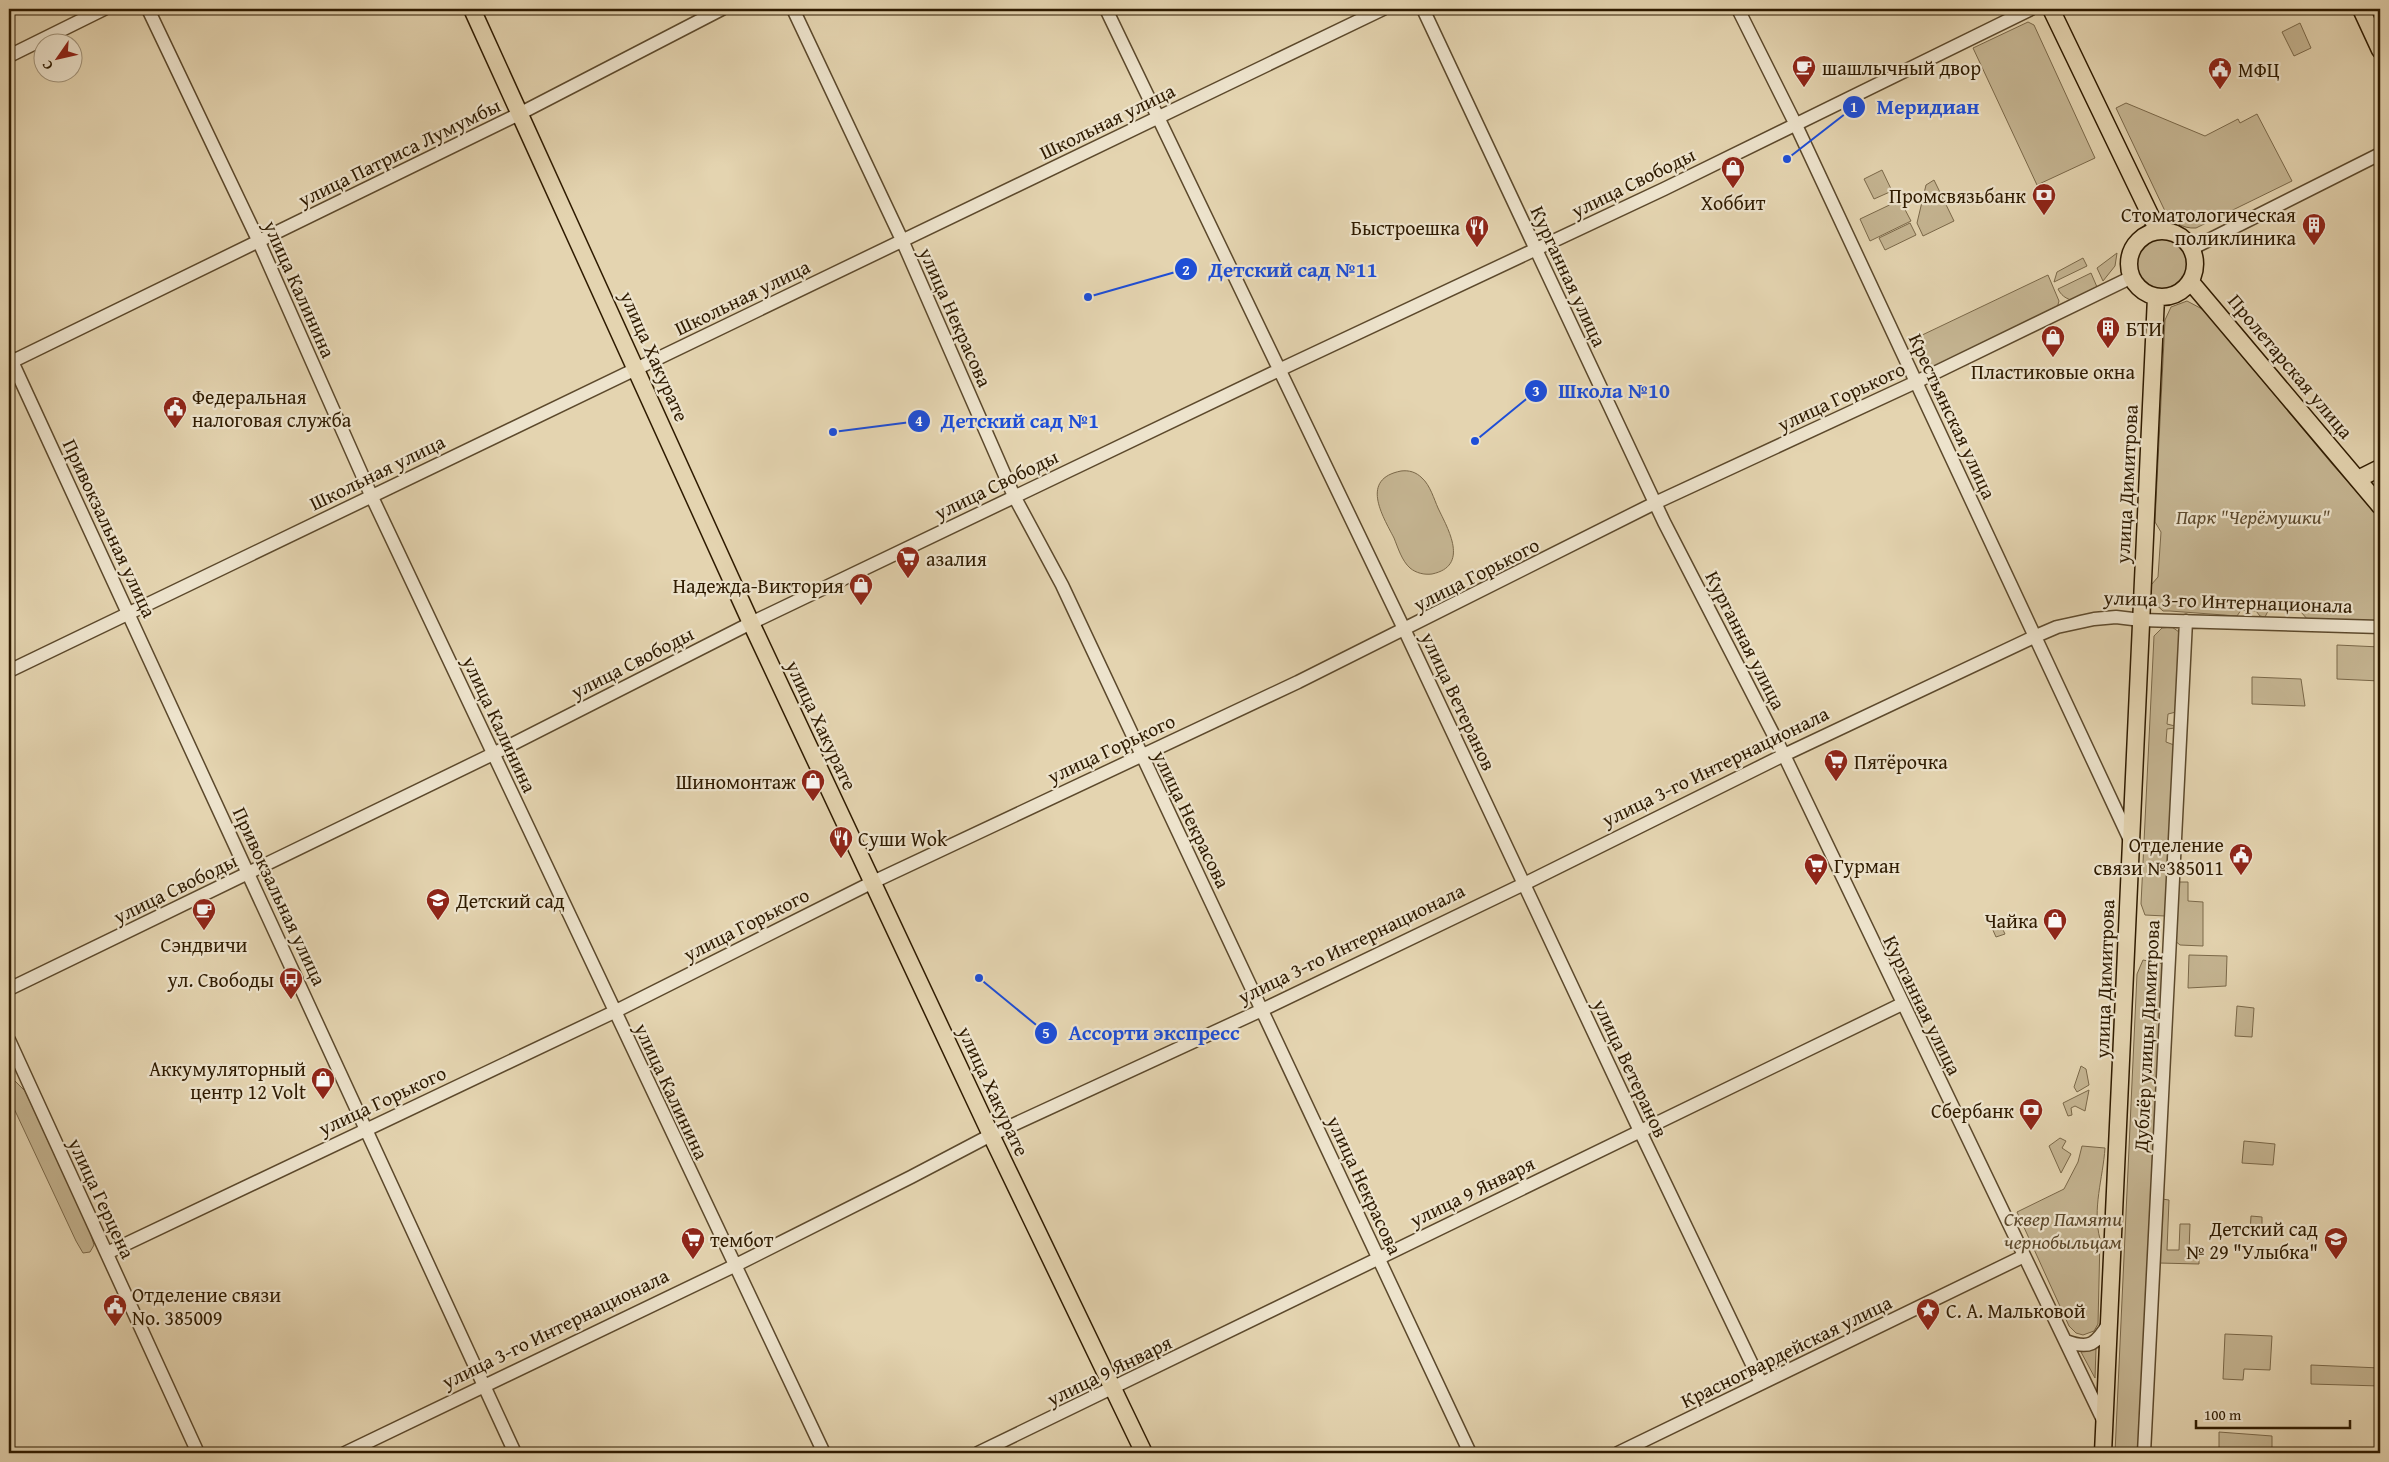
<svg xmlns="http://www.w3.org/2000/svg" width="2389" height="1462" font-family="'Gentium Book Plus',serif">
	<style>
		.green { fill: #c5b592; stroke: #7a6849 }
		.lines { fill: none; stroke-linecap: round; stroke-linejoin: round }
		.minor-casing { stroke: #5c492c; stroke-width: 15 }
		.major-casing { stroke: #2f1b00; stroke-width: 19 }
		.minor { stroke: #ede3cc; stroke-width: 12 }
		.major { stroke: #e4d4b0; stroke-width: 16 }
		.labels { text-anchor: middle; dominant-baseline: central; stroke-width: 4.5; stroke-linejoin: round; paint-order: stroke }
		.poi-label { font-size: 20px; fill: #2f1b00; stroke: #ede3cc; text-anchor: start }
		.street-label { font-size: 20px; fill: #2f1b00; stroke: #ede3cc }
		.park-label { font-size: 20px; font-style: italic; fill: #5c492c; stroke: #ede3cc }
		.leader { fill: none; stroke: #1d4ed8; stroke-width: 2 }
		.callout-dot { fill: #1d4ed8; stroke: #ede3cc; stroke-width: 2 }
		.mark-label { font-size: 15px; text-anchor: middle; font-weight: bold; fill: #fff }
		.callout-label { font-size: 21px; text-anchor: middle; font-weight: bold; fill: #1d4ed8; stroke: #ede3cc; stroke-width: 4.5; stroke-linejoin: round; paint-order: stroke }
	</style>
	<rect width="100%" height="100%" fill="#e4d4b0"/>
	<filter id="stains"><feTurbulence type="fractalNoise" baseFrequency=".004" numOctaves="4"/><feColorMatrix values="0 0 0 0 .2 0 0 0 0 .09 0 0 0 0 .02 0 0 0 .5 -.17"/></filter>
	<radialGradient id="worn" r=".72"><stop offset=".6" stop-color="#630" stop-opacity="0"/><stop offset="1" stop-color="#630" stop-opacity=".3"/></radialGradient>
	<path class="green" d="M2028,22L2034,25L2095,158L2037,185L1973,48Z
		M2300,23L2311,48L2294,56L2282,32Z
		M2126,103L2205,136L2238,119L2240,123L2257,114L2292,181L2196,228C2182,229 2171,221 2164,209L2116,108Z
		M1882,170L1892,191L1874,199L1864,179Z
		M1934,180L1954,221L1923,236L1917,223L1926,185Z
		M1900,200L1911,221L1870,241L1860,219Z
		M1910,223L1916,235L1885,250L1879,238Z
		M2136 264a26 26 0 1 1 52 0a26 26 0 1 1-52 0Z
		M2117,253L2115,266L2103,281L2097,268Z
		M2083,258L2087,266L2054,282L2057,272Z
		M2091,273L2097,287L2071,300C2065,298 2061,295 2058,289Z
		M2048,275L2059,301L2057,308L1932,368L1918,337Z
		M2187,301L2204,310L2332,464L2380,518V622L2308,620L2301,612L2268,611L2265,617L2260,616L2256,611L2241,610L2237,616L2170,611H2163L2151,600V585L2158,577L2161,532L2155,522L2165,320L2171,307Z
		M1401,471C1409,470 1416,472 1422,478C1430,485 1434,499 1438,508C1448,529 1470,566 1432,574C1424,575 1416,573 1410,568C1402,561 1398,548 1394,538C1382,515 1360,479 1401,471Z
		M2172,627L2179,632L2180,637L2176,712L2168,714L2167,724L2175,726V728L2167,729L2166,742L2174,745L2165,916L2145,915L2141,904L2154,636L2162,628Z
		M2337,645L2380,647V681L2337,679Z
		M2252,677L2301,679L2305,706L2252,704Z
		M2177,882H2188V901L2203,902V946L2180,945L2174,940Z
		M1996,915L2005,934L1996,937L1988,919Z
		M2189,955L2227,956L2226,986L2188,988Z
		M2143,960L2164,964L2140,1453H2115L2137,974Z
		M2237,1006L2254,1008L2252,1037L2235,1036Z
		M2081,1066L2086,1069L2089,1085L2077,1092L2074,1087Z
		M13,1079L25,1091L90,1232L94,1245L90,1252L83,1253L76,1241L10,1100L9,1082Z
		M2089,1090L2085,1111L2075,1106L2071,1108L2072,1115L2068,1116L2063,1103Z
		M2060,1138L2066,1141L2062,1148L2071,1154L2061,1173L2049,1146Z
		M2244,1141L2275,1144L2273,1165L2242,1163Z
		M2082,1146L2105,1148C2103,1178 2092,1209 2100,1239L2098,1324L2094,1331L2083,1335L2076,1333L2069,1326L2017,1212L2064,1189L2078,1162Z
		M2162,1199L2169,1200L2167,1250H2179L2180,1224H2190L2189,1251L2199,1252V1264L2159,1263Z
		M2251,1216L2262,1217V1234L2250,1233Z
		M2225,1334L2272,1336L2270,1370L2244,1369L2243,1380L2223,1379Z
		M2096,1349L2095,1378L2081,1352Z
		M2311,1365L2380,1368V1386L2311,1384Z
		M2219,1432L2272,1436V1453H2219Z"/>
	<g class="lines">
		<g class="minor-casing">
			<path id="minor" d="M148,9L259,242L371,495L824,1453
				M793,9L902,240L1014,496L1062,585L1470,1453
				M1106,9L1405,631L1640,1131L1761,1383
				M1423,9L1664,522L1784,755L2104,1422
				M1738,9L1795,123L2130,840
				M9,56L104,9
				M2191,249L2380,154
				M9,355L515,1453
				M9,363L521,113L722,9
				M9,671L1383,9
				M9,989L493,754L751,623L1279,370L1664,189L2031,9
				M9,1040L198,1453
				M107,1253L614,1012L873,882L1298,682L1655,503L1916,382L2132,277
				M2066,1341C2090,1350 2096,1344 2109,1323
				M345,1453L734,1266L911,1177L991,1135L1262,1010L1524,884L1784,755L2036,636L2057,627L2094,619L2116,617L2141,620L2380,627
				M978,1453L1902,1004
				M1618,1453L2024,1256
				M2144,1453L2186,621"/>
		</g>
		<g class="major-casing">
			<path id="major" d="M472,9L751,623L991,1135L1144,1453
				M2051,9L2158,231
				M2361,9L2380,50
				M2129 264a33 33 0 1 1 66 0a33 33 0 1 1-66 0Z
				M2190,281L2380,506
				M2358,479L2380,468
				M2103,1453L2156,297"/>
		</g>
		<use href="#minor" class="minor"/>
		<use href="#major" class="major"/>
	</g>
	<defs>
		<g id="cafe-pin" transform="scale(1.25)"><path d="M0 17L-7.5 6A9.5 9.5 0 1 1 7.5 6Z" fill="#8f2418" stroke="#ede3cc"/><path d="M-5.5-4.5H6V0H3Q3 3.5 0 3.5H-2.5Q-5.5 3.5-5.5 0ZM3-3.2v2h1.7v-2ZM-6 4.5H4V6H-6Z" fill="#fff"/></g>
		<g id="civic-pin" transform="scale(1.25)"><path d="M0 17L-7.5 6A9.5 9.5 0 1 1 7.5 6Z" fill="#8f2418" stroke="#ede3cc"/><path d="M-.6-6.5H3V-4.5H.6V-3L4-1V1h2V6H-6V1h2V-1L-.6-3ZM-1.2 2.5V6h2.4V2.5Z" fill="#fff"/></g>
		<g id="shop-pin" transform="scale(1.25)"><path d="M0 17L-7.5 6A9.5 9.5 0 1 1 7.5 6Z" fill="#8f2418" stroke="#ede3cc"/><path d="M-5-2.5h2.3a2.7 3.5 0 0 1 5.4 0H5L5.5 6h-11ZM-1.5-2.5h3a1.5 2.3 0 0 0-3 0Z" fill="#fff"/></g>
		<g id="bank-pin" transform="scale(1.25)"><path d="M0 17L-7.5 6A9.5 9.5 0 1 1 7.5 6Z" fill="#8f2418" stroke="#ede3cc"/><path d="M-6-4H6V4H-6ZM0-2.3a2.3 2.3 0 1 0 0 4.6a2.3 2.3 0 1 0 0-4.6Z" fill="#fff"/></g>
		<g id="building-pin" transform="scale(1.25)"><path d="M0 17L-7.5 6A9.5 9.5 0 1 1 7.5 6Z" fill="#8f2418" stroke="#ede3cc"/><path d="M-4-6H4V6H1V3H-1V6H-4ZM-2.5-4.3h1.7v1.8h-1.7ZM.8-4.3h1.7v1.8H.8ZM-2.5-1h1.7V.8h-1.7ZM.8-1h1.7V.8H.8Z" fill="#fff"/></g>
		<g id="restaurant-pin" transform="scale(1.25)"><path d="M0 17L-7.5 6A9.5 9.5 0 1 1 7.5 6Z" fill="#8f2418" stroke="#ede3cc"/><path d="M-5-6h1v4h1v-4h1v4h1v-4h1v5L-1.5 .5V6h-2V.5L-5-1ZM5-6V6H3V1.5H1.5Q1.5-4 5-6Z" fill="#fff"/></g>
		<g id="supermarket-pin" transform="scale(1.25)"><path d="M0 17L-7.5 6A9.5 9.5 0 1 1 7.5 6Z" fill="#8f2418" stroke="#ede3cc"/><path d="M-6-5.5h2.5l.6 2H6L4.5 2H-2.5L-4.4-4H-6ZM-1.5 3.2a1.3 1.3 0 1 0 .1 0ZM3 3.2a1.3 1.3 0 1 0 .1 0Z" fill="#fff"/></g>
		<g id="school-pin" transform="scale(1.25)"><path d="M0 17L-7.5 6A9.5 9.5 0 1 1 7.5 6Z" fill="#8f2418" stroke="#ede3cc"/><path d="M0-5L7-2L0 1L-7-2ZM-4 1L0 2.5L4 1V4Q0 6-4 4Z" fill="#fff"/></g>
		<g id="bus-pin" transform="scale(1.25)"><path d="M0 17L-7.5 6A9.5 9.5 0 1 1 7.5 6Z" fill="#8f2418" stroke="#ede3cc"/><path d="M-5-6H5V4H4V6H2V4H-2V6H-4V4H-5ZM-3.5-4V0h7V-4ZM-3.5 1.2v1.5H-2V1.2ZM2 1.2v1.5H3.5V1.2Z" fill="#fff"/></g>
		<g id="sight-pin" transform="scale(1.25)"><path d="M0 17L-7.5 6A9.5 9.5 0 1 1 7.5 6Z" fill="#8f2418" stroke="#ede3cc"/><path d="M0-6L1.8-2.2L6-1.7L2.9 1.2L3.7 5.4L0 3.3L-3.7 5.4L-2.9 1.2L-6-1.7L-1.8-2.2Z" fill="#fff"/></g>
	</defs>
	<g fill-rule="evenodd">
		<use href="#cafe-pin" x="1804" y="67"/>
		<use href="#civic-pin" x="2220" y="69"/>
		<use href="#shop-pin" x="1733" y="168"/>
		<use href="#bank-pin" x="2044" y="195"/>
		<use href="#building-pin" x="2314" y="225"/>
		<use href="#restaurant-pin" x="1477" y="227"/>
		<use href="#building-pin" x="2108" y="328"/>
		<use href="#shop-pin" x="2053" y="337"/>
		<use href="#civic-pin" x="175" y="408"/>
		<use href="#supermarket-pin" x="908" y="558"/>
		<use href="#shop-pin" x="861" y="585"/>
		<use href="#supermarket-pin" x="1836" y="761"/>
		<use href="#shop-pin" x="813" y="781"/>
		<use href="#restaurant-pin" x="841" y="838"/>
		<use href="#civic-pin" x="2241" y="855"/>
		<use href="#supermarket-pin" x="1816" y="865"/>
		<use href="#school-pin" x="438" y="900"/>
		<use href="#cafe-pin" x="204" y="910"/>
		<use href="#shop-pin" x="2055" y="920"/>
		<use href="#bus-pin" x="291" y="979"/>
		<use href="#shop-pin" x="323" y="1079"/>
		<use href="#bank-pin" x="2031" y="1110"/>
		<use href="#supermarket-pin" x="693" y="1239"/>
		<use href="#school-pin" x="2336" y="1239"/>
		<use href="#civic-pin" x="115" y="1306"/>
		<use href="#sight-pin" x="1928" y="1310"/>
	</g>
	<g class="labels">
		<g class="poi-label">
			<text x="1822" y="67">шашлычный двор</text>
			<text x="2238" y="69">МФЦ</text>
			<text x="2026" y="195" text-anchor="end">Промсвязьбанк</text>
			<text x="1733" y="202" text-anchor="middle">Хоббит</text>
			<text x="2296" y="214" text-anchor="end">Стоматологическая<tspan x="2296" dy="23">поликлиника</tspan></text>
			<text x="1460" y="227" text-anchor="end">Быстроешка</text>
			<text x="2126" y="328">БТИ</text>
			<text x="2053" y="371" text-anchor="middle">Пластиковые окна</text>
			<text x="192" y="396">Федеральная<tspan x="192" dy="23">налоговая служба</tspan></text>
			<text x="926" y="558">азалия</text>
			<text x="844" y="585" text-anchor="end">Надежда-Виктория</text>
			<text x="1854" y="761">Пятёрочка</text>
			<text x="796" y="781" text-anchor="end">Шиномонтаж</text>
			<text x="858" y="838">Суши Wok</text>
			<text x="2224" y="844" text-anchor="end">Отделение<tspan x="2224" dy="23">связи №385011</tspan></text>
			<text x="1834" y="865">Гурман</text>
			<text x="456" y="900">Детский сад</text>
			<text x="2038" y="920" text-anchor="end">Чайка</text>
			<text x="204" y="944" text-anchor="middle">Сэндвичи</text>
			<text x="274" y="979" text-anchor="end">ул. Свободы</text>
			<text x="306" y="1068" text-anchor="end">Аккумуляторный<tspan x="306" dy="23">центр 12 Volt</tspan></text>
			<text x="2014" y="1110" text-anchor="end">Сбербанк</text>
			<text x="2318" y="1228" text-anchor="end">Детский сад<tspan x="2318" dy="23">№ 29 "Улыбка"</tspan></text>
			<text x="710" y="1239">тембот</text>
			<text x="132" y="1294">Отделение связи<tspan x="132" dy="23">No. 385009</tspan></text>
			<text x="1946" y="1310">С. А. Мальковой</text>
		</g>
		<g class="street-label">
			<text transform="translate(1107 121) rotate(-26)">Школьная улица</text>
			<text transform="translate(399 152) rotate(-26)">улица Патриса Лумумбы</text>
			<text transform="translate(1633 182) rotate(-26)">улица Свободы</text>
			<text transform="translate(1569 276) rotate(65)">Курганная улица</text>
			<text transform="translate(300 289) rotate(66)">улица Калинина</text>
			<text transform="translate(742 297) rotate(-26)">Школьная улица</text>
			<text transform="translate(956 317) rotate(66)">улица Некрасова</text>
			<text transform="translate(655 356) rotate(66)">улица Хакурате</text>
			<text transform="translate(2291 366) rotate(50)">Пролетарская улица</text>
			<text transform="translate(1841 396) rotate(-25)">улица Горького</text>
			<text transform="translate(1953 416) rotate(65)">Крестьянская улица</text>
			<text transform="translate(377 472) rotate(-26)">Школьная улица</text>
			<text transform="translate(996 484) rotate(-26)">улица Свободы</text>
			<text transform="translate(2126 484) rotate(-87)">улица Димитрова</text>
			<text transform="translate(110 528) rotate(65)">Привокзальная улица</text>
			<text transform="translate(1476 574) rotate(-27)">улица Горького</text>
			<text transform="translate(2228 601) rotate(2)">улица 3-го Интернационала</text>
			<text transform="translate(1746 640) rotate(63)">Курганная улица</text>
			<text transform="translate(632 662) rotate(-27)">улица Свободы</text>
			<text transform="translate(1459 701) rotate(65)">улица Ветеранов</text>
			<text transform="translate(500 724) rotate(65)">улица Калинина</text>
			<text transform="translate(822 725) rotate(65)">улица Хакурате</text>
			<text transform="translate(1111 748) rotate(-25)">улица Горького</text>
			<text transform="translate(1715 766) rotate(-26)">улица 3-го Интернационала</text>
			<text transform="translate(1192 819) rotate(64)">улица Некрасова</text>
			<text transform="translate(175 888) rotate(-26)">улица Свободы</text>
			<text transform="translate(280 896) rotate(65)">Привокзальная улица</text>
			<text transform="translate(746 924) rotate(-27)">улица Горького</text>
			<text transform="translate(1351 943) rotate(-26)">улица 3-го Интернационала</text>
			<text transform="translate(2104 979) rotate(-88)">улица Димитрова</text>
			<text transform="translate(1923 1005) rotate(64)">Курганная улица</text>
			<text transform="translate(2146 1036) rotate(-87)">Дублёр улицы Димитрова</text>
			<text transform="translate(1631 1068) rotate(65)">улица Ветеранов</text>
			<text transform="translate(672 1091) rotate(65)">улица Калинина</text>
			<text transform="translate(994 1091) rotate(65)">улица Хакурате</text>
			<text transform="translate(382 1100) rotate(-25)">улица Горького</text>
			<text transform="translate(1365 1185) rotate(65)">улица Некрасова</text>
			<text transform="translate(1472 1191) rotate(-26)">улица 9 Января</text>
			<text transform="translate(102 1198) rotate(65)">улица Герцена</text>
			<text transform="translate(555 1328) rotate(-26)">улица 3-го Интернационала</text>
			<text transform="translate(1786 1351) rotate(-26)">Красногвардейская улица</text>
			<text transform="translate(1109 1370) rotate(-26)">улица 9 Января</text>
		</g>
		<g class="park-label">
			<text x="2253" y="516">Парк "Черёмушки"</text>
			<text x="2063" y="1218">Сквер Памяти<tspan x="2063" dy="23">чернобыльцам</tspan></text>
		</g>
	</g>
	<path class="leader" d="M1787 159L1854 107M1088 297L1186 269M1475 441L1536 391M833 432L919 421M979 978L1046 1033"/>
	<g class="callout-dot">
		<circle cx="1787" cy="159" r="5"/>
		<circle cx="1088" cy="297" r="5"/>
		<circle cx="1475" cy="441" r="5"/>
		<circle cx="833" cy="432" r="5"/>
		<circle cx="979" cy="978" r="5"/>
		<circle cx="1854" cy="107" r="12"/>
		<circle cx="1186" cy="269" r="12"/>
		<circle cx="1536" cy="391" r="12"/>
		<circle cx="919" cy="421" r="12"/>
		<circle cx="1046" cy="1033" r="12"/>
	</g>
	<g class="mark-label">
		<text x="1854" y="112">1</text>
		<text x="1186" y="275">2</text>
		<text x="1536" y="396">3</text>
		<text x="919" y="426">4</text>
		<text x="1046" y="1038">5</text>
	</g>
	<g class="callout-label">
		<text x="1928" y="114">Меридиан</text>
		<text x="1293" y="277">Детский сад №11</text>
		<text x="1614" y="398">Школа №10</text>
		<text x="1020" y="428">Детский сад №1</text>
		<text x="1154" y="1040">Ассорти экспресс</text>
	</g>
	<rect width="2389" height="1462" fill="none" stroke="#e4d4b0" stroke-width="30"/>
	<rect x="10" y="10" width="2369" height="1442" fill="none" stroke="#2f1b00" stroke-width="2.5"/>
	<rect x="15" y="15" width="2359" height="1432" fill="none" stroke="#2f1b00"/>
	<g transform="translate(58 58) rotate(236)"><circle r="24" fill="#ede3cc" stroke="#a1937a"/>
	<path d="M0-4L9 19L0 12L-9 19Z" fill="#8f2418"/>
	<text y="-8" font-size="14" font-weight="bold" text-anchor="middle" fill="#2f1b00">С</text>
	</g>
	<path d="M2196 1420v8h154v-8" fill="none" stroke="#2f1b00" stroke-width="2.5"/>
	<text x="2204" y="1420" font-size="15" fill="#2f1b00" stroke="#ede3cc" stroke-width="4" paint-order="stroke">100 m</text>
	<rect width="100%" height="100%" filter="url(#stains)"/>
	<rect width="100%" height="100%" fill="url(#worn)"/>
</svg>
